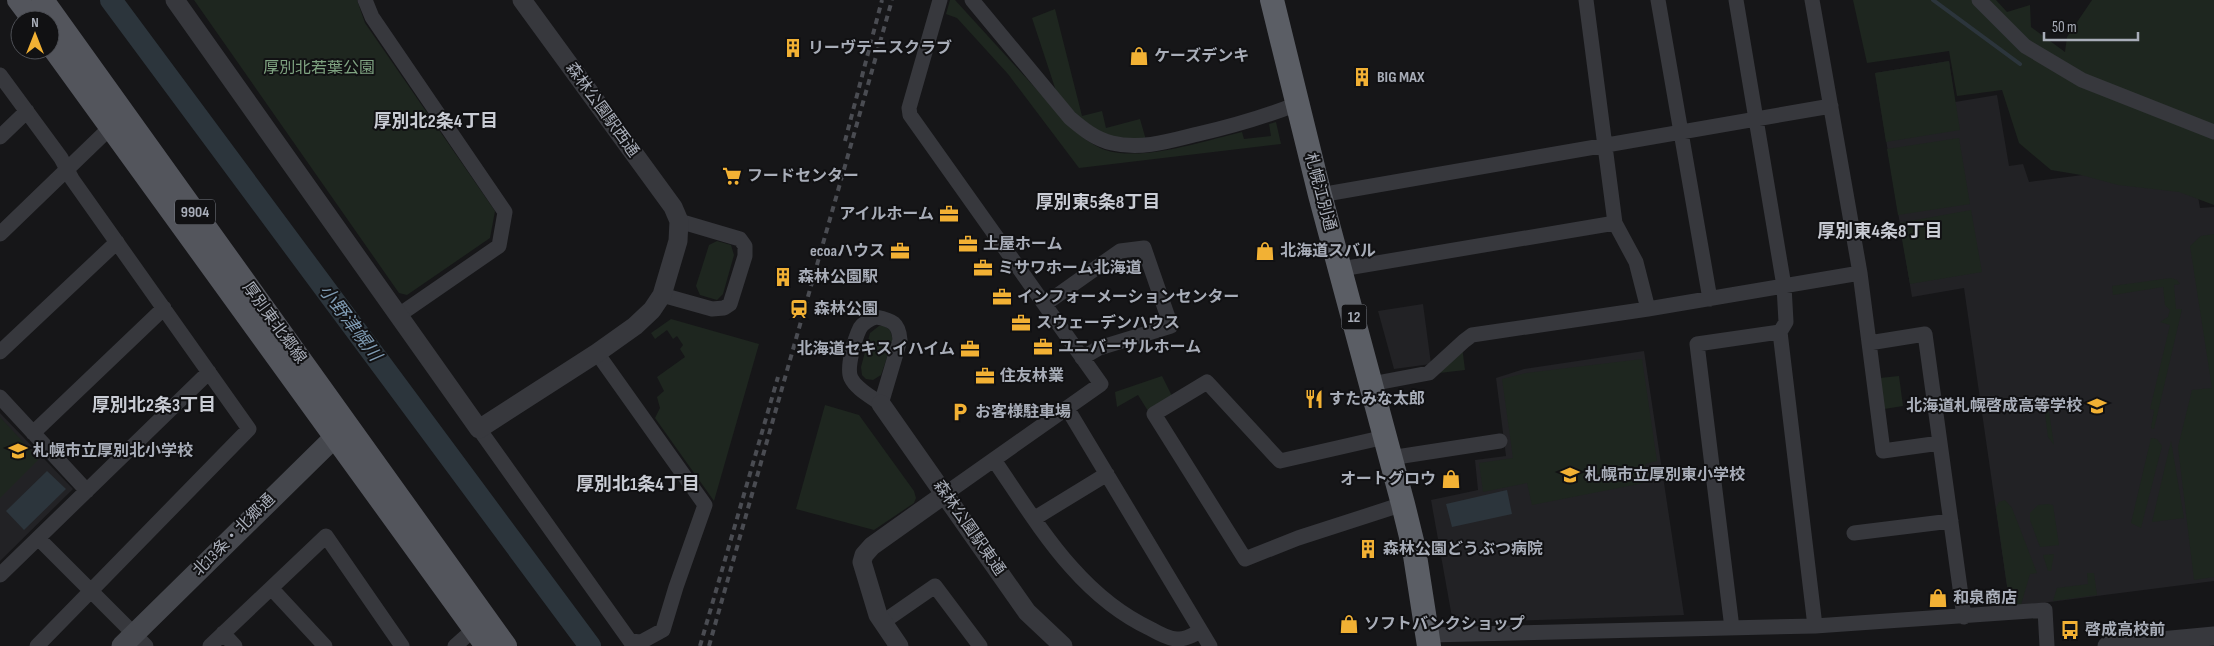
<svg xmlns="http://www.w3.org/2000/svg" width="2214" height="646" font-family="'Sofia Sans Condensed','Noto Sans JP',sans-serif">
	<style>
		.built { fill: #222225 }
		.green { fill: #1e261f }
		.water { fill: #2c353c }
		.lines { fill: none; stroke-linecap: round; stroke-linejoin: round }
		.stream { stroke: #2c353c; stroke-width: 4 }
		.river { stroke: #2c353c; stroke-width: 22 }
		.minor { stroke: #37383d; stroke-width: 15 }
		.tertiary { stroke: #37383d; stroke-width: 19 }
		.secondary { stroke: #45474d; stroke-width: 21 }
		.primary { stroke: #53555c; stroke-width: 22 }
		.trunk { stroke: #5b5e65; stroke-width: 24 }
		.rail { stroke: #4a4c52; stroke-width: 4; stroke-dasharray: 6 5; stroke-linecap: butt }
		.labels { text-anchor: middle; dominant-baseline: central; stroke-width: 4; stroke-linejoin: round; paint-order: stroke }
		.shield { fill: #111113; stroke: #7b7e86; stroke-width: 1 }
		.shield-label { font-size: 15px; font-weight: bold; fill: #a8adb8 }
		.poi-label { font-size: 16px; font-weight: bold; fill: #a8adb8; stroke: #111113; text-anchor: start }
		.park-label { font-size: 16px; fill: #7fa381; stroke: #111113 }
		.street-label { font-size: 16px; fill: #a8adb8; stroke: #111113 }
		.neighbourhood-label { font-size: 18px; font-weight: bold; fill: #c9ccd4; stroke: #111113 }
		.water-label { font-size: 18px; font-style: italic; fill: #7f9bb3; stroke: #111113 }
	</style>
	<rect width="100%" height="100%" fill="#161618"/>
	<path class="built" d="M1949,61L1955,102L1997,95L2009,166L2023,164L2029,182L2192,161L2200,208L2214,207V581L2010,607L1964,288L1912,297L1875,73Z
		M1423,304L1431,364L1394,369L1378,311Z
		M1644,351L1684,615L1453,623L1431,500L1478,490L1475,460L1506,456L1496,378L1524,369Z
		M0,413L73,489L0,561Z"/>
	<path class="green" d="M194,0H357L365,23L495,211L490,238L407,295L399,293Z
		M950,0H955L1070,126C1080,136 1092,145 1105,150C1143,162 1203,141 1242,132L1244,139L1271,136L1269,124L1276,122L1281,144L1079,168L1008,74L957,18L946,14Z
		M1853,0H1996L2007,12L2030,5L2031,27L2065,52L2067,37L2092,0H2214V205L2179,192L2118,185L2081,175L2051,170L2019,143L2002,90L1957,96L1949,51L1867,63Z
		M1055,9L1082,116L1102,111L1106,128L1140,119L1146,140L1104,136L1077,115L1056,91L1032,18Z
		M1949,61L1960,130L1886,142L1875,73Z
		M1959,138L1970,204L1898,215L1887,149Z
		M1971,210L1982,272L1910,284L1899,223Z
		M2214,234V577L2194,580L2178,447L2192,390L2212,388L2190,246L2201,236Z
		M717,241L731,245L734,255L723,294L717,300L700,295L696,286L709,245Z
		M2171,278L2177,280L2180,284L2174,285L2176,309H2182L2154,429L2151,428L2154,410L2150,409L2170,325L2160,322L2168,317L2170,310L2165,305L2163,287L2113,295L2112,286Z
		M671,319L759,344L714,501L655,418L660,408L657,397L664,391L657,377L685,357L680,349L683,345L677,336L673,339L667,330L655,339L651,333Z
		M879,326H884L890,330L893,340L881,375L873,380L866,379L862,375L861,367L870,333Z
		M1462,346L1465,370L1439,373Z
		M1642,359L1657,461L1645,464L1649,482L1532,505L1527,483L1483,492L1479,463L1513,458L1502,379L1526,373Z
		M1162,376L1173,398L1148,411L1138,395L1117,407L1115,392Z
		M1899,376L1903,406L1884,409L1880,378Z
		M825,405L859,415L914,491L916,498L914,503L874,530L796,509Z
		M2048,405L2054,445L2048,437L2044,406Z
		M0,417L39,459L0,498Z
		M2151,438L2157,439L2162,446L2141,528L2131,523Z
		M2171,441L2184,518L2152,522Z
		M2005,500L2012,508L2037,573L2030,574L2021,605L2010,607L1996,508L1999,502Z
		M2048,504L2053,505L2059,545L2040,547L2030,520V513L2038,505Z
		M2054,554L2051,571H2048L2043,555Z
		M2087,573H2094L2097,595L2053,601L2057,588L2088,584Z"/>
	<path class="water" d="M47,471L66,489L24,530L6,511Z
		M1507,490L1512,514L1452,527L1446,504Z"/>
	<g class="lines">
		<path class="stream" d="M1933,0L2020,64"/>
		<path class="river" d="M111,0L590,646"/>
		<path class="minor" d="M365,0L372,17L505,212L499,246L399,315
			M940,0L909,108L910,115L1101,384L945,494
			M972,0L1070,118C1083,129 1095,139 1112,143C1141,150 1170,141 1198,134C1233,126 1264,117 1297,104
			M1586,0L1615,223L1636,262L1648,309
			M1658,0L1710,299
			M1812,0L1860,273L1883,451L1940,443
			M1979,0L2025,46L2082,80L2214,132
			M0,75L61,158L72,179L249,429L37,646
			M0,137L27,111
			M1320,195L1831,106
			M0,234L116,122
			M1341,269L1615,223
			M662,295L712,309L724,308L730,304L745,256V246L740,239L679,221
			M1045,304L1120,251L1144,248L1171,326L1099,348L1082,358
			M876,317C892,320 899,323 900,340L881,404C872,397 856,389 851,378C846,368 855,338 860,328C864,322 870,319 876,317Z
			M1780,332L1815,626
			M1869,343L1925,334L1964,617
			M0,352L117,242
			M1371,384L1429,373L1464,341L1472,335L1648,309L1860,273
			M0,397L87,491
			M1067,408L1210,646
			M479,429L630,641L641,642L663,630L676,587L705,505L597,353
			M33,433L164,308
			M1385,437L1280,461L1207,382L1154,414L1245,559L1298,538L1403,504
			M1390,458L1500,441
			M994,460C1038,524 1078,595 1151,629C1158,633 1171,640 1179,639C1187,639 1194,634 1201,631
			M1035,518L1107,474
			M1854,533L1951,521
			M38,538L146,646
			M0,575L209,372
			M272,589L325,646
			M883,622L935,586L980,646
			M1732,628L1697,344L1780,332L1786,322L1784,286L1736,0
			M223,633L235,646
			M1428,635L1815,626L2045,610L2047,646
			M210,646L326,536L402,646
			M455,646L474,629"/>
		<path class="tertiary" d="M175,0L479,429L597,353L635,326L652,310L662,295L678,241L679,221L673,207L522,0
			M881,404L1027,612L1063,646
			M899,646L878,615L862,562L864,555L872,546L945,494
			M2107,646L2214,636"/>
		<path class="secondary" d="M122,646L347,425"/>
		<path class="primary" d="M18,0L33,20
			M43,0L506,646
			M50,44L486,646"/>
		<path class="trunk" d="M1272,0L1320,195L1403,504L1414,549L1429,646"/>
		<path class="rail" d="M845,141L882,0
			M700,646L778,377
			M709,646L892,0"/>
	</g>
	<defs>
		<g id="building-bare" transform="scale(1.5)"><path d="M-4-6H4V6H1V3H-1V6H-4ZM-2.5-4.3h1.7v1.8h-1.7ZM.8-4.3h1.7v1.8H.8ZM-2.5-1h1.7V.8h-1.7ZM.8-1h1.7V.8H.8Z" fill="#f2b134" stroke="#111113" stroke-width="2.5" paint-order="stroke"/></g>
		<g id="shop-bare" transform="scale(1.5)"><path d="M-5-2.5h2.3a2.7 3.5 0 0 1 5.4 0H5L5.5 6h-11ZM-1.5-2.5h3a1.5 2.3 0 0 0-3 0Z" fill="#f2b134" stroke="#111113" stroke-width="2.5" paint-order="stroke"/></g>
		<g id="supermarket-bare" transform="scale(1.5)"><path d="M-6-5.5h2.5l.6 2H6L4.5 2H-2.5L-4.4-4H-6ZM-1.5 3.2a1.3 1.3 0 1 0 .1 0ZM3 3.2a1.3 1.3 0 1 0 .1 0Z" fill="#f2b134" stroke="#111113" stroke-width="2.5" paint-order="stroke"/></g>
		<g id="office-bare" transform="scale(1.5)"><path d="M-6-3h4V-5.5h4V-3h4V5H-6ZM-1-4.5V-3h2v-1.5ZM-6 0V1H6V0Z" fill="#f2b134" stroke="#111113" stroke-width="2.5" paint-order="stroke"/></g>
		<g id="station-bare" transform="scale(1.5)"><path d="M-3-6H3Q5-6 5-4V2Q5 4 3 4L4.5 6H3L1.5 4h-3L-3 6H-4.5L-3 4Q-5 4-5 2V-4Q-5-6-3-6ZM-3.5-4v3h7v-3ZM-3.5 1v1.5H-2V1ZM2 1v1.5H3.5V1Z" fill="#f2b134" stroke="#111113" stroke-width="2.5" paint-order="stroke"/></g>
		<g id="restaurant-bare" transform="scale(1.5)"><path d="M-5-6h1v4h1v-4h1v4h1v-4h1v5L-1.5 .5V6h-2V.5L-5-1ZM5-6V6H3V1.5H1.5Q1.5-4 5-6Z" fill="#f2b134" stroke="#111113" stroke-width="2.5" paint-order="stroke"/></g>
		<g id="school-bare" transform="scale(1.5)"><path d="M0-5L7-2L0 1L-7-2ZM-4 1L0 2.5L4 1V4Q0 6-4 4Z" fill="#f2b134" stroke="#111113" stroke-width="2.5" paint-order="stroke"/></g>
		<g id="parking-bare" transform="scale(1.5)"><path d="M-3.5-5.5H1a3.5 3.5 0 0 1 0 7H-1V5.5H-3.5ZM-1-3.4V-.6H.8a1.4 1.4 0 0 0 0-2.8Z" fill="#f2b134" stroke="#111113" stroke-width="2.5" paint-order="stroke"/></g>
		<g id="bus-bare" transform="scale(1.5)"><path d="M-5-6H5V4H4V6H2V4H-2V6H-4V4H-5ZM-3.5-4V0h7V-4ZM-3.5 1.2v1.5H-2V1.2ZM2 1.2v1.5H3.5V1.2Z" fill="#f2b134" stroke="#111113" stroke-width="2.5" paint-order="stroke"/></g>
	</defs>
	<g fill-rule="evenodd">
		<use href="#building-bare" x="793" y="48"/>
		<use href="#shop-bare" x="1139" y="56"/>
		<use href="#building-bare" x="1362" y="77"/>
		<use href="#supermarket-bare" x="732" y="176"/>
		<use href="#office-bare" x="949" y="214"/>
		<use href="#office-bare" x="968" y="244"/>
		<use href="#office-bare" x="900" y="251"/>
		<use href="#shop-bare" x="1265" y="251"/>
		<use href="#office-bare" x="983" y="268"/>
		<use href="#building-bare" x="783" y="277"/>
		<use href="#office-bare" x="1002" y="297"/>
		<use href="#station-bare" x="799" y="309"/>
		<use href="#office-bare" x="1021" y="323"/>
		<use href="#office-bare" x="1043" y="347"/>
		<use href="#office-bare" x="970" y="349"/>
		<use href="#office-bare" x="985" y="376"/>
		<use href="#restaurant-bare" x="1314" y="399"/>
		<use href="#school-bare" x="2097" y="406"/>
		<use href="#parking-bare" x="960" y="412"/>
		<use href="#school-bare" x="18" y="451"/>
		<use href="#school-bare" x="1570" y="475"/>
		<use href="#shop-bare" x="1451" y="479"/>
		<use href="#building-bare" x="1368" y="549"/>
		<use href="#shop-bare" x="1938" y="598"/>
		<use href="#shop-bare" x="1349" y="624"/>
		<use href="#bus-bare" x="2070" y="630"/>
	</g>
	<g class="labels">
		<g class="shield">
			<rect x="175" y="199.5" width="40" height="25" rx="4"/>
			<rect x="1341.5" y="304.5" width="25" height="25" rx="4"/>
		</g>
		<g class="shield-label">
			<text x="195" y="212">9904</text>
			<text x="1354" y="317">12</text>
		</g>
		<g class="poi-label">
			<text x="808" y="48">リーヴテニスクラブ</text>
			<text x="1154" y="56">ケーズデンキ</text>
			<text x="1377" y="77">BIG MAX</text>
			<text x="747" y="176">フードセンター</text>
			<text x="934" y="214" text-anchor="end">アイルホーム</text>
			<text x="983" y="244">土屋ホーム</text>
			<text x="885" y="251" text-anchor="end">ecoaハウス</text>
			<text x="1280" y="251">北海道スバル</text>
			<text x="998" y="268">ミサワホーム北海道</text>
			<text x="798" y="277">森林公園駅</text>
			<text x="1017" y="297">インフォーメーションセンター</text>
			<text x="814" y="309">森林公園</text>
			<text x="1036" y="323">スウェーデンハウス</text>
			<text x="1058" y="347">ユニバーサルホーム</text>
			<text x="955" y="349" text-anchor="end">北海道セキスイハイム</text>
			<text x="1000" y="376">住友林業</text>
			<text x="1329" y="399">すたみな太郎</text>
			<text x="2082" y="406" text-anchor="end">北海道札幌啓成高等学校</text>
			<text x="975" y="412">お客様駐車場</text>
			<text x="33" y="451">札幌市立厚別北小学校</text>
			<text x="1585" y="475">札幌市立厚別東小学校</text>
			<text x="1436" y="479" text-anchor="end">オートグロウ</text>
			<text x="1383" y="549">森林公園どうぶつ病院</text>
			<text x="1953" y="598">和泉商店</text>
			<text x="1364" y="624">ソフトバンクショップ</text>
			<text x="2085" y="630">啓成高校前</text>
		</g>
		<g class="park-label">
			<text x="319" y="68">厚別北若葉公園</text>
		</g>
		<g class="street-label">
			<text transform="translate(602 110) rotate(54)">森林公園駅西通</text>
			<text transform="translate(1320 192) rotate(75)">札幌江別通</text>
			<text transform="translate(274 323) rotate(54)">厚別東北郷線</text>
			<text transform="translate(969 528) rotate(55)">森林公園駅東通</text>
			<text transform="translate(234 535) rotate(-45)">北13条・北郷通</text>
		</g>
		<g class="neighbourhood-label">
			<text x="436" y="121">厚別北2条4丁目</text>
			<text x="1098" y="202">厚別東5条8丁目</text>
			<text x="1880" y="231">厚別東4条8丁目</text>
			<text x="154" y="405">厚別北2条3丁目</text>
			<text x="638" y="484">厚別北1条4丁目</text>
		</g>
		<g class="water-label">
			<text transform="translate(350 323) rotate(53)">小野津幌川</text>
		</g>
	</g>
	<g transform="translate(35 35)"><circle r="24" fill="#111113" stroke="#4d4f55"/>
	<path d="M0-4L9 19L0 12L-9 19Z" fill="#f2b134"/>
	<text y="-8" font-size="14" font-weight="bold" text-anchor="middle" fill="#a8adb8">N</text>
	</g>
	<path d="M2044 32v8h94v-8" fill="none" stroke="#a8adb8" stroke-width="2.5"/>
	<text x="2052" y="32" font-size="15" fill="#a8adb8" stroke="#111113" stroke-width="4" paint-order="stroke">50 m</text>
</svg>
